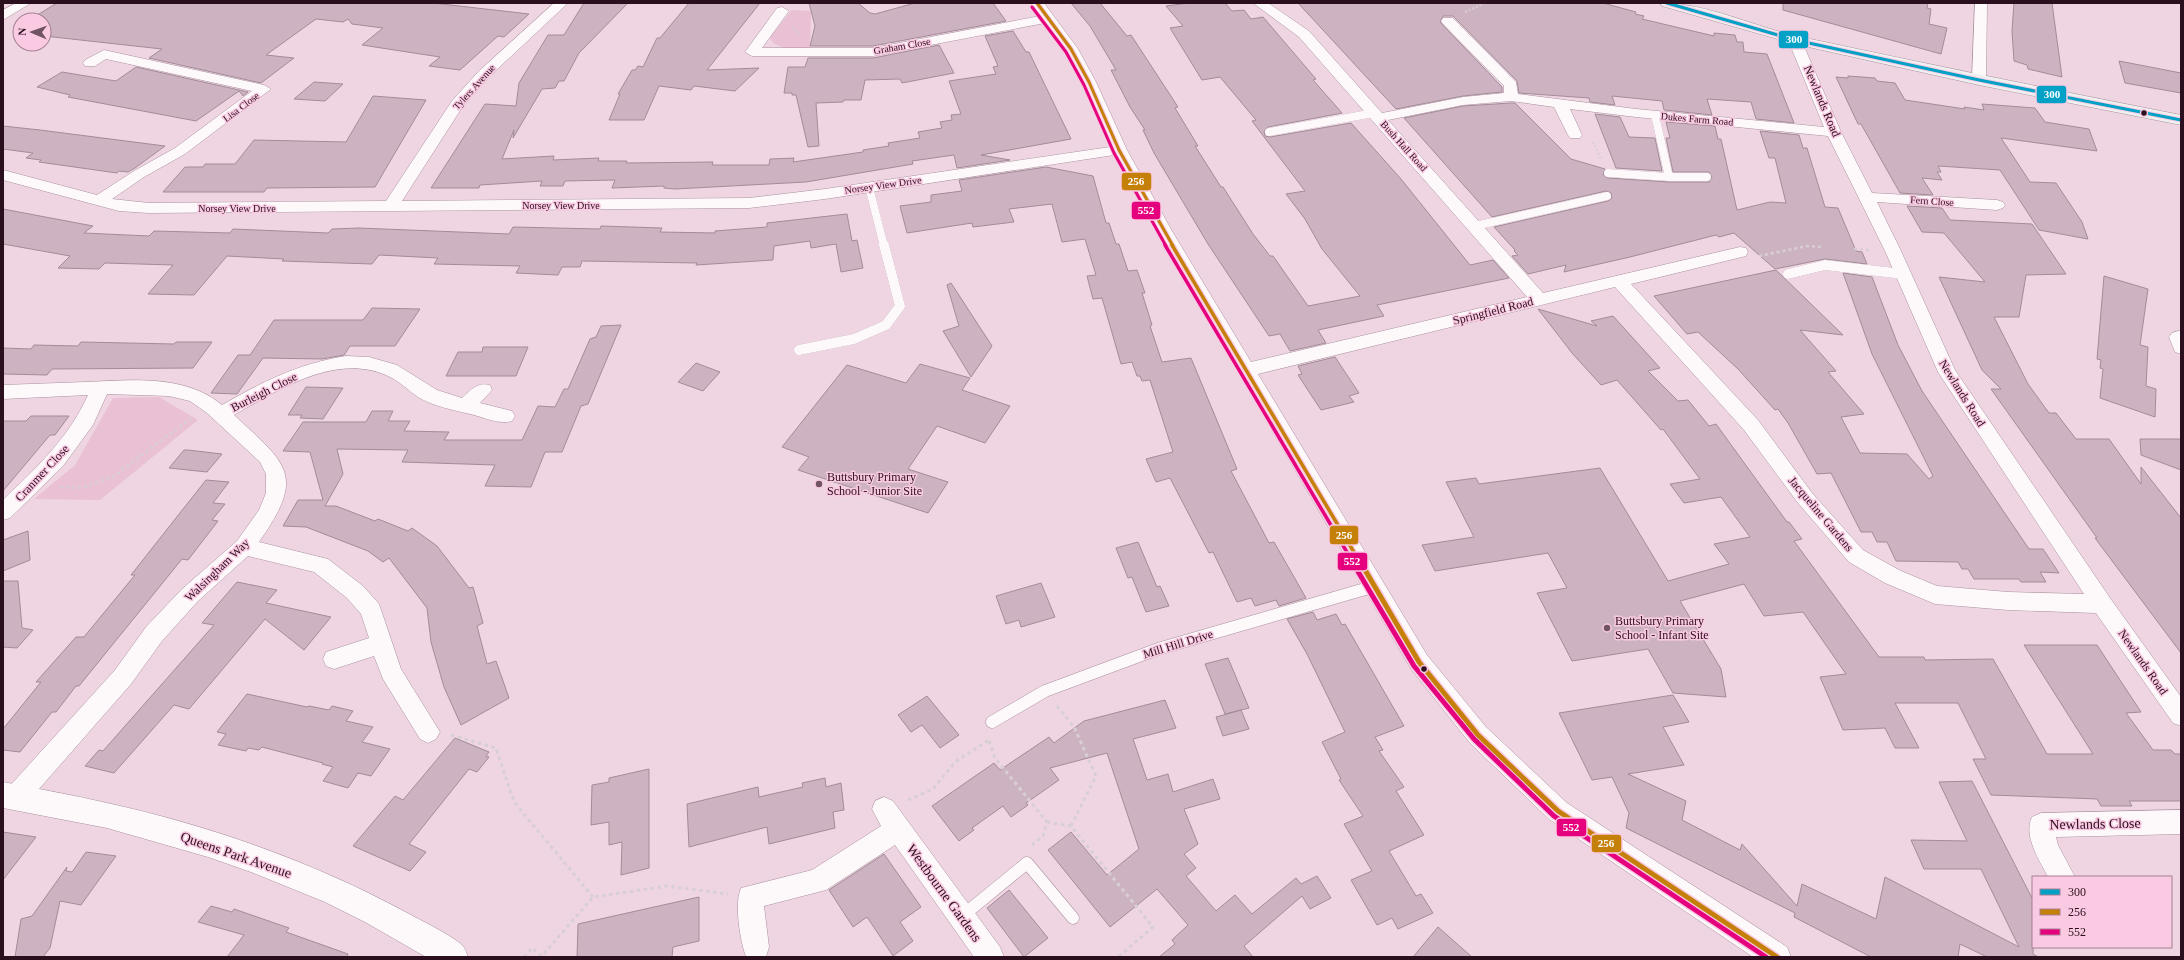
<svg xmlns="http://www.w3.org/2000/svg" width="2184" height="960" font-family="Georgia,serif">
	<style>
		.green { fill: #eac0d5 }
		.building { fill: #cdb3c1; stroke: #a48b98 }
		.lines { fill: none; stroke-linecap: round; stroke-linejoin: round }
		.service-far2-casing { stroke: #aa919e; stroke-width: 8 }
		.service-far1-casing { stroke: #aa919e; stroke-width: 10 }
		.service-casing { stroke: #aa919e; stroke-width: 13 }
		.minor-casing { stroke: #aa919e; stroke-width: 1 }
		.tertiary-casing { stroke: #aa919e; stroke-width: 1 }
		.secondary-casing { stroke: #aa919e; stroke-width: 1 }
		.path-far2 { stroke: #d8cfd4; stroke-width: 2; stroke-dasharray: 2 2; stroke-linecap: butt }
		.path-far1 { stroke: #d8cfd4; stroke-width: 2.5; stroke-dasharray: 3 3; stroke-linecap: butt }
		.path { stroke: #d8cfd4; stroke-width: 3; stroke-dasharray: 3.5 3.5; stroke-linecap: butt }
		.service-far2 { stroke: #fdf9fb; stroke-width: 8 }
		.service-far1 { stroke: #fdf9fb; stroke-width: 10 }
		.service { stroke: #fdf9fb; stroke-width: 12 }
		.minor { fill: #fdf9fb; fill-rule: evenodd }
		.tertiary { fill: #fdf9fb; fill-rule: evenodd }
		.secondary { fill: #f0f0f0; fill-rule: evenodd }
		.bus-1-casing { stroke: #facae2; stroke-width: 5 }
		.bus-2-far2-casing { stroke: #facae2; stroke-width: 5 }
		.bus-2-far1-casing { stroke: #facae2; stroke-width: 6 }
		.bus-2-casing { stroke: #facae2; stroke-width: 8 }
		.bus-3-far2-casing { stroke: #facae2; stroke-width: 5 }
		.bus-3-far1-casing { stroke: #facae2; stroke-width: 6 }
		.bus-3-casing { stroke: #facae2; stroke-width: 8 }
		.bus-1 { stroke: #02a1c5; stroke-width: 3 }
		.bus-2-far2 { stroke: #c48008; stroke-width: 3 }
		.bus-2-far1 { stroke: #c48008; stroke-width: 3.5 }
		.bus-2 { stroke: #c48008; stroke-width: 5 }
		.bus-3-far2 { stroke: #e5007d; stroke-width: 3 }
		.bus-3-far1 { stroke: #e5007d; stroke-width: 3.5 }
		.bus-3 { stroke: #e5007d; stroke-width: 5 }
		.bus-dot { fill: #2b0f1f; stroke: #facae2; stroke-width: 1.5 }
		.poi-dot { fill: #705463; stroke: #facae2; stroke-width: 1.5 }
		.labels { text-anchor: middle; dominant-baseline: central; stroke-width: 3; stroke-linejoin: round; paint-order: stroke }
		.far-street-label { font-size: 10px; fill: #2b0f1f; stroke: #facae2 }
		.street-label { font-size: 12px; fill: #2b0f1f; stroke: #facae2 }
		.poi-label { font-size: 12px; fill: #2b0f1f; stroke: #facae2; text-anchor: start }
		.near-street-label { font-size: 14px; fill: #2b0f1f; stroke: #facae2 }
		.line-badge { stroke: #facae2; stroke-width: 1.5 }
		.badge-label { font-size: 11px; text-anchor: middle; font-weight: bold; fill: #fff }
	</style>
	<rect width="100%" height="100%" fill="#efd5e2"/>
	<path class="green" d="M792,10L811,11L810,49L784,48L773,43L770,37Z
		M159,397L198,420L100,500L34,499L75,465L113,398Z"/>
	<path class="building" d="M57,3H433L529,14L504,37L498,36L460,70L429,66L440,57L362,45L383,28L352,24L348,19L343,22L316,19L266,55L294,58L261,83L149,58L162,49L44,36V20H29Z
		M584,3H628L579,53L564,81H559L555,88L542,89L513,138L514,130L502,159L554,156L553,160L599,158L598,161H627L626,163L713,162L712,165H769L770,159L794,158L793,162L863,152V150L889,146L888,143L920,138L918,132L942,128L940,122L952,120L951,115L961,114L949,81L996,74L993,67L998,66L985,36L1013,31L1026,52H1029L1071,139L981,155L1010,160L957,168L954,155L912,161L913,164L806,182L675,189L664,188V186L612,188L615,180L565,181L563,186H540L542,181L480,185L479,188H431L485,104L516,106L519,83L548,35H564Z
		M689,3H760L707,70L759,68L735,91L694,86L691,90L659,86L644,120H609L620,94H618L632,70H635L638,66L643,67L657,38H660Z
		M809,3H858L870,13L875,14L915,3H993L1006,21L873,46H810L815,26Z
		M1071,3H1100L1127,36L1131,35L1178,107L1175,108L1198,146H1195L1221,187H1223L1253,234L1270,256H1273L1308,306L1360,296L1322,249L1305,219L1286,194L1305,191L1252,121L1256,120L1220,77L1202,80L1170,28L1183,26L1166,6L1189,3H1225L1232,11L1244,10L1251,19L1263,17L1316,79L1313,80L1342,113L1268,127L1264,131L1265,136L1270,137L1351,123L1401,179L1470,265L1493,260L1509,278L1377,305L1384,316L1318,330L1326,343L1290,351L1280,334L1269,336L1208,244L1154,153L1143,130H1145L1130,107L1111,70H1116L1090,26Z
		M1298,3H1603L1636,12L1635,14L1644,16L1642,19L1714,36V33L1735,35L1737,42H1743L1744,52L1767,54L1794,123L1756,119L1751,102L1707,99L1712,115L1664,110L1662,101L1612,96L1615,105L1590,102L1589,98L1519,93L1517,81L1453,16H1443L1440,22L1502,87V92L1463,96L1396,109Z
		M1783,3H1928L1927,8L1931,9L1929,24L1947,28L1941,54L1783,10Z
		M2014,3H2052L2062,77L2028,69L2027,65L2014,61L2012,31Z
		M939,45L954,73L902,83L900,79L865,80L861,100H844L843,102L816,103L819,146L808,147L796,95H792V93H784L788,67H805L808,58H873Z
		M2119,61L2181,73V93L2125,83Z
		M136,67L248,92L243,96L239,91L196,121L68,97L70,95L37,87L62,72L116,81Z
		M1848,76L1875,78L1877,81L1895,83L1905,100L1965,109L1964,107L1984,110L1982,104L2035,108L2045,122L2089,129L2097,151L2001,138L2030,182L2056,183L2082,222L2088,239L2039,230L2000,170L1938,166L1941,172H1937L1942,180L1922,178L1933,195L1900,193L1861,124H1858L1836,77L1848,78Z
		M314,82L343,84L325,101L294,99Z
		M373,96L426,100L375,187L267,188L264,192H163L185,167H203L205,164H235L254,140L346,142Z
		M1511,103H1515L1571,159L1605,169L1603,175L1608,178L1669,182H1709L1712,177L1709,172H1673L1666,138H1670L1666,122L1715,126L1718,139H1721L1737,210L1770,202L1786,203L1775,158H1769L1760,131L1799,135L1803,148H1807L1825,207L1838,208L1856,251L1862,252L1867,264L1825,259L1775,269L1734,233L1719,237L1716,235L1630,257L1564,272L1566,265L1528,274L1512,256L1518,255L1514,251L1515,250L1494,227L1608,201L1612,198L1611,193L1606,191L1492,217L1404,118L1463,106Z
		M1595,114L1620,117L1629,137L1655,138L1662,171L1616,168Z
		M3,126L40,130L165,146L135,168L128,172L119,171L117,173L39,162L41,160L26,158L33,153L3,149Z
		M1046,167L1093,176L1106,223H1109L1116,244H1119L1128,271L1137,270L1145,293H1142L1152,325L1150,326L1162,362L1191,358L1237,469L1231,471L1269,543L1274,542L1306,598L1279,606L1276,600L1255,606L1251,598L1237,602L1213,552L1209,553L1170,478L1156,482L1146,459L1173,452L1150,380L1142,381L1140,376H1137L1132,362L1121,364L1102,298L1093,299L1087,276L1096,275L1085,239L1062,242L1052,204L1009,209L1014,222L973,227L972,223L907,233L900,206L931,202V195L962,191L959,180Z
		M1907,206L1942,208L1950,220L2032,224L2066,274L2026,275L2019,317H1994L2028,384L2049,413H2056L2076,439H2109L2141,484V467L2181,518V653L2095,538H2097L1991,389H2001L1982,370L1939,277L1985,282L1944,233L1922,232Z
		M3,209L93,226L84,233L149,236L154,231L230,233L233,229L328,233L332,229L359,228L509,234L513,227L600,229L601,226L662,228L660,232L715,233V231L767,227V223L847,214L852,241L857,240L863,268L841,272L836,244L811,248L810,241L774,246L773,260L696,265L697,263L582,261L580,267H562L558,275L516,273L520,266L434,264L438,258L379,255L372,264L282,261L284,259L227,256L194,295L148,294L173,265L105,263L99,269L58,268L70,256L3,244Z
		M1776,270L1843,335L1800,330L1836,371L1828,372L1864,414L1841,417L1860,453L1907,454L1929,479L1933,476L1872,354L1843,273L1872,277L1898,345L1922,391L2029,549H2043L2059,573L2040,572L2046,582H2021L2019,579H1974L1968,569H1962L1958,562L1896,561L1887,542H1877L1872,532H1861L1831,473L1817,474L1788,423L1778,409L1775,410L1738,369L1698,332L1687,334L1654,296Z
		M2104,276L2148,289L2140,345L2148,347L2146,386L2156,389L2155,417L2100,398L2103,369L2100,368L2101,360L2097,359Z
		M951,283L992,346L971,377L943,331L959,326L947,285Z
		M372,308L420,309L395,346H350L344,355L322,359L263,358L237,394L211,393L238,355H250L274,320H363Z
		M1538,309L1597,326L1591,321L1613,316L1660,368L1648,371L1678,401L1688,400L1709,426L1716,424L1787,522H1789L1802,539L1794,541L1879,657H1924L1925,660L1993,659L2047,754H2093L2024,645H2097L2141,712L2126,713L2153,750H2171L2175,754H2181V801H2129L2132,806H2101L2097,799L1991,795L1973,759H1986L1958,703H1895L1919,748H1895L1885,728L1843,730L1820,677L1846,674L1803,612L1764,616L1744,584L1680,601L1721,669L1726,697L1673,693L1648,649L1572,661L1537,593L1567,588L1548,553L1435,571L1422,545L1474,537L1446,482L1476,478L1479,484L1600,468L1668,581L1729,564L1714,544L1750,537L1721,497L1684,503L1670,484L1700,479L1663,429L1661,430L1617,380L1601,385L1572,353Z
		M621,325L588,404L581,406L562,452H545L531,487L485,486L495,465L402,462L408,450L337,449L343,474L325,506H336L375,521L378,519L408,531L412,528L437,546L469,588L473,587L483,623L477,626L487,664L496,661L509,698L461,725L444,687L431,642L427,608L389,558L383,562L368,551L306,527L283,526L298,500H323L310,452L283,451L303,422H366L372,411H393L388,421H410L404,431L449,432L444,440H522L538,406L555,407L564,389H568L590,339L596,337L601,326Z
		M81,342L174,344L176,342H212L193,368L52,369L47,375L3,374V348L31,349L34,345L78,346Z
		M483,347H528L516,376H446L458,352H482Z
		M1335,357L1359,393L1349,396L1354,402L1321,410L1298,375L1302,374L1298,366Z
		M696,363L720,372L703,391L678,382Z
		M920,364L970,378L962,390L1010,406L985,443L937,426L908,469L948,482L928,513L798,470L809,457L782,447L847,365L906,383Z
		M306,387L343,388L323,419L300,418L302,415H288Z
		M31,416H69L55,435H50L3,491V421H26Z
		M2140,439H2181V470L2141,455Z
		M184,450H188L222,454L207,472L169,468Z
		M206,480L229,482L213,503L225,504L212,520L218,521L188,560L182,559L79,686H76L56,712H52L20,752L3,750V729L41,682H36L76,637H84L135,575H131Z
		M28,531L30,560L3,571V540Z
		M1138,542L1157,587L1160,586L1169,606L1146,612L1132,577L1128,578L1116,548Z
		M3,581H18L22,628L33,630L17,648L3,647Z
		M237,582L277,590L266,603L331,617L304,650L265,619L189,709L174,705L114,773L85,766L99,750L103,751L214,625L202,623Z
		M1041,583L1055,617L1021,627L1019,620L1006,624L996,596Z
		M1313,612L1317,620L1336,614L1342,625L1345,624L1404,726L1375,737L1383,750L1379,751L1404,787L1396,791L1424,835L1389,851L1416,896L1421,894L1433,913L1398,929L1392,918L1377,925L1351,880L1372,871L1344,824L1363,816L1339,780L1341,779L1322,742L1345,732L1307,654L1287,619Z
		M1228,658L1249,708L1225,714L1205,664Z
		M247,694L307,707L309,706L329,710L332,706L353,711L346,721L373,727L362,742L390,749L371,776L358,773L348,788L323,781L333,767L322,764L323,763L262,747L259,750L248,748L246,751L218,745L226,734L217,732Z
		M1673,695L1689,722L1663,727L1684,765L1628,774L1686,801L1682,820L1740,850L1742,844L1797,906L1802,884L1876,919L1885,877L2019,947L1981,869H1924L1911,840L1967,841L1939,782L1972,781L2033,900V954L2038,957H1987L1960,944L1958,957H1871L1794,917L1795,913L1626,828L1629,813L1612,777L1592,780L1559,713Z
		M927,696L959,735L940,748L922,725L911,732L898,715Z
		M1165,700L1176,728L1133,739L1147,780L1168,774L1173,792L1213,779L1220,799L1184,809L1198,844L1184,854L1196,868L1186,876L1216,911L1235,895L1252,914L1296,878L1301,884L1317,876L1331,898L1310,909L1302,896L1244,946L1253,957H1159L1175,944L1172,940L1188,925L1157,889L1110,927L1048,850L1071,832L1107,875L1139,849L1107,753L1050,768L1059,780L1026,803L1028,805L1011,817L1003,806L972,828L974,830L959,841L932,806L994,763L1000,770L1049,737L1054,743L1084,721Z
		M1241,710L1249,729L1223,736L1216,717Z
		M455,738L489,752L486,756L489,757L477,772L469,769L409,844L426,852L410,871L353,846L395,796L403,800Z
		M649,769V868L621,875L622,842L609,845V822L591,825L592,785L609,782V778Z
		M825,778L826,787L841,783L844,810L833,812L835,828L769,844L767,827L689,847L687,804L758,787L759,797L803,787L802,783Z
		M3,832L36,837L3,880Z
		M86,852L116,856L81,905L60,901L50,948L43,957H15L21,919L32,916L67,867L66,871L72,872Z
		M884,854L921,907L900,922L913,941L893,956L867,917L853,927L829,890Z
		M1009,890L1048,938L1024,957L987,908Z
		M699,897V941L673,947L672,957H577L578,924Z
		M211,906L232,912L234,909L289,928L286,932L348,954L347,957H227L244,935L198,922Z
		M1438,927L1472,957H1413Z"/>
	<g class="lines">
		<g class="service-far2-casing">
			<path id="service-far2" d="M1269,132L1374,113
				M1608,173L1669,177L1655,115
				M1669,177H1707
				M869,187L884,246
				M1475,226L1607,196"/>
		</g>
		<g class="service-far1-casing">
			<path id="service-far1" d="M1788,274L1825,265L1903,274
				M799,350L854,339L886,325L900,306L884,245"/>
		</g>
		<g class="service-casing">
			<path id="service" d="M992,722L1045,691L1158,649L1372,587
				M961,917L1027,863L1073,918"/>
		</g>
		<g class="minor-casing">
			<path id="minor" d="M16,3H31L3,20V10Z
				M554,3H568L489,77L463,106L402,201L749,198L825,189L1110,147C1091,103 1073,61 1045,23L873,56H752L745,52L777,8L782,7L789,11L762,48H873L1040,16L1031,3H1044L1078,49L1096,82L1127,150L1172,231L1251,362L1527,297L1299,37L1253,3H1268L1309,31L1382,113L1463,97L1504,93V86L1443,24L1441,21L1443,18H1453L1516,82L1518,94L1636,109L1824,127L1788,40L1790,37H1800L1841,132L1872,193L1997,200L2003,202L2005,205L2003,208L1997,210L1877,202L1901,251L1955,370L2110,598L2181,697V726L2173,723L2096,613L2008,610L1935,604L1885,583L1849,562L1798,503L1744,430L1615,287L1258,374L1427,655L1486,727L1567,803L1787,947L1791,957H1753L1549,819L1470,743L1411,669L1156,231L1114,155L825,199L749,208L149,213L119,211L3,180V170L97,195L134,171L175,148L252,91L106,59L95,66H85L83,63L85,60L104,50L264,85L271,89L185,154L144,177L112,199L149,203L386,201L452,101L479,71ZM1511,101L1554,107L1568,135L1570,138H1580L1582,135L1570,109L1636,117L1828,136L1885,251L1938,372L2084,594L2008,592L1937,586L1901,571L1863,550L1812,493L1758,420L1631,284L1746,256L1748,252L1746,248L1740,247L1543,293L1388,120L1463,105Z
				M1975,3H1987L1986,80L1979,84L1972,80Z
				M2178,331H2181V354L2175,352L2169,337L2172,333Z
				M346,356L369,357L397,365L437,390L462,398C471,390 477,382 490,385L492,390L480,403L512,411L515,416L512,421C499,425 483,417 470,414C453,410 433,406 418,397C408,390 399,381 388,376C336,352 278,390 234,415C288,465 306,475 259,542L328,559L363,586L379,604L401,669L440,732L436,739L428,743L420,739L383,679L374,656L334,669L326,666L323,659L326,652L369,638L361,614L347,598L314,572L248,556L198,601L162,641L131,684L25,805L16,808L7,805L4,797L7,789L115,670L146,627L182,589L237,541L259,510L266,493V474L260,462L207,413L190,401L169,396L107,394L93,425L63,466L10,518L3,520V500C37,467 68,439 88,395L3,399V385C31,384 58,383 86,382C131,380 185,374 222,405C262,382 300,363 346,356Z
				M884,797L893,801L1000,947L1004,957H974L895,845L826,890L764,906L769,947L766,957H746C740,940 734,904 741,888L812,870L881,826L872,809L875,801Z
				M2181,810V834L2056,837L2058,845L2075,877H2048C2039,859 2023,836 2032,817L2041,813Z"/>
		</g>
		<g class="tertiary-casing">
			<path id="tertiary" d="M3,782C38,789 73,795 107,803C212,826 316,863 411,915C424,922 453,936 463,946C465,949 467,954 468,957H426L365,922L325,902L251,872L208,857L107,828L3,808Z"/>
		</g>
		<g class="secondary-casing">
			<path id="secondary" d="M1660,3C1708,3 1754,27 1801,37C1927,64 2054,90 2181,115V125L1979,85L1795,44L1662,6Z"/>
		</g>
		<path class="path-far2" d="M1465,12L1485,3
			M793,27L799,36
			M1593,142L1601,159"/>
		<path class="path-far1" d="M1854,249L1871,250
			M1759,256L1807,246L1821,247
			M60,487L82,488L114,476L191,418"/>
		<path class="path" d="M1057,706L1074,727L1096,776L1071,826
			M451,735L496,748L514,802L593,897
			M989,741L995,758L1047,822L1043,836L1032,845
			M908,800L933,789L955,762L989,740
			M1047,822L1071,826L1153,927L1118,957
			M524,957L532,948L542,956L593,897L667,886L728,894"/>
		<use href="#service-far2" class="service-far2"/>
		<use href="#service-far1" class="service-far1"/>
		<use href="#service" class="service"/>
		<use href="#minor" class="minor"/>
		<use href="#tertiary" class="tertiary"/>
		<use href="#secondary" class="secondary"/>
		<g class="bus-1-casing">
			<path id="bus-1" d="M1667,3L1795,40L1979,80L2181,120"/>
		</g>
		<g class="bus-2-far2-casing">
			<path id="bus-2-far2" d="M1037,3L1071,49L1089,82L1119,150L1173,246"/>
		</g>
		<g class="bus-2-far1-casing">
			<path id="bus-2-far1" d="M1172,245L1358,559"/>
		</g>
		<g class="bus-2-casing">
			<path id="bus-2" d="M1358,558L1419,662L1478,735L1558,811L1777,957"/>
		</g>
		<g class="bus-3-far2-casing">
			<path id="bus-3-far2" d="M1032,7L1066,52L1084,85L1114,153L1166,246"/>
		</g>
		<g class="bus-3-far1-casing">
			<path id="bus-3-far1" d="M1165,245L1351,559"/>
		</g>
		<g class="bus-3-casing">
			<path id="bus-3" d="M1350,558L1414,666L1474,739L1554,816L1766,957"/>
		</g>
		<use href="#bus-1" class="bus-1"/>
		<use href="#bus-2-far2" class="bus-2-far2"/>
		<use href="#bus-2-far1" class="bus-2-far1"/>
		<use href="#bus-2" class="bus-2"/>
		<use href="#bus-3-far2" class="bus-3-far2"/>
		<use href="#bus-3-far1" class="bus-3-far1"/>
		<use href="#bus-3" class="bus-3"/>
	</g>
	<g class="bus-dot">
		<circle cx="2144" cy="113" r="3.5"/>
		<circle cx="1424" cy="669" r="3.5"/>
	</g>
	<g class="poi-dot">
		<circle cx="819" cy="484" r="4"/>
		<circle cx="1607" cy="628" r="4"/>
	</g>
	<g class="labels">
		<g class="far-street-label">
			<text transform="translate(902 46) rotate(-10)">Graham Close</text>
			<text transform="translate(474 87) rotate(-48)">Tylers Avenue</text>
			<text transform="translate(241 107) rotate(-37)">Lisa Close</text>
			<text transform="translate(1697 119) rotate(5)">Dukes Farm Road</text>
			<text transform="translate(1404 146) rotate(48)">Bush Hall Road</text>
			<text transform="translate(883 185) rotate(-8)">Norsey View Drive</text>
			<text transform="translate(1932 201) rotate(4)">Fern Close</text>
			<text x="561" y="205">Norsey View Drive</text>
			<text x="237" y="208">Norsey View Drive</text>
		</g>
		<g class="street-label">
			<text transform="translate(1822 101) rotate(67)">Newlands Road</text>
			<text transform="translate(1493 311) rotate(-14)">Springfield Road</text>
			<text transform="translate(264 392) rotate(-27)">Burleigh Close</text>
			<text transform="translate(1962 393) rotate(58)">Newlands Road</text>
			<text transform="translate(42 473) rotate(-47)">Cranmer Close</text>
			<text transform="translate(1821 514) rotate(50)">Jacqueline Gardens</text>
			<text transform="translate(217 570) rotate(-44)">Walsingham Way</text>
			<text transform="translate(1178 644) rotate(-17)">Mill Hill Drive</text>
			<text transform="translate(2143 662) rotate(55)">Newlands Road</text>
		</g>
		<g class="poi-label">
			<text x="827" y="477">Buttsbury Primary<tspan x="827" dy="14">School - Junior Site</tspan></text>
			<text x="1615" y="621">Buttsbury Primary<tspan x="1615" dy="14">School - Infant Site</tspan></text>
		</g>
		<g class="near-street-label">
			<text transform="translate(2095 824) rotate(-1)">Newlands Close</text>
			<text transform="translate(236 855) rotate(19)">Queens Park Avenue</text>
			<text transform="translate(944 893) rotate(54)">Westbourne Gardens</text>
		</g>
	</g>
	<g class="line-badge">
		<rect x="1778" y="30" width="31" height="19" rx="4" fill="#02a1c5"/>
		<rect x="2036" y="85" width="31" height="19" rx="4" fill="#02a1c5"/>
		<rect x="1121" y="172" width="31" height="19" rx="4" fill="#c48008"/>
		<rect x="1131" y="201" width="30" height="19" rx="4" fill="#e5007d"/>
		<rect x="1329" y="525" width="30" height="20" rx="4" fill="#c48008"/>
		<rect x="1337" y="552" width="31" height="19" rx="4" fill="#e5007d"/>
		<rect x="1556" y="818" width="31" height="19" rx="4" fill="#e5007d"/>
		<rect x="1591" y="834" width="31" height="19" rx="4" fill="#c48008"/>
	</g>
	<g class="badge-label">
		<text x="1794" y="43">300</text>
		<text x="2052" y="98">300</text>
		<text x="1136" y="185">256</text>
		<text x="1146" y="214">552</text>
		<text x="1344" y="539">256</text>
		<text x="1352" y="565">552</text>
		<text x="1571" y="831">552</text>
		<text x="1606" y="847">256</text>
	</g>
	<rect width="2184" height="960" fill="none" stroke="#2b0f1f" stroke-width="8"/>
	<rect x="2032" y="876" width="140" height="72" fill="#facae2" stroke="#a77f94"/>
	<rect x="2040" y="889" width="20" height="6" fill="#02a1c5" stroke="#a77f94"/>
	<text x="2068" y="896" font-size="12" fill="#2b0f1f">300</text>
	<rect x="2040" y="909" width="20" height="6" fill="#c48008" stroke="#a77f94"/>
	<text x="2068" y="916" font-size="12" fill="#2b0f1f">256</text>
	<rect x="2040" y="929" width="20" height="6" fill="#e5007d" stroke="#a77f94"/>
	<text x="2068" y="936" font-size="12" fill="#2b0f1f">552</text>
	<g transform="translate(32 32) rotate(272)"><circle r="19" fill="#facae2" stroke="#a77f94"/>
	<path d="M0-3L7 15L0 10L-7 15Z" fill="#705463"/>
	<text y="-6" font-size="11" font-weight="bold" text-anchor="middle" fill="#2b0f1f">N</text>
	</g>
</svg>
